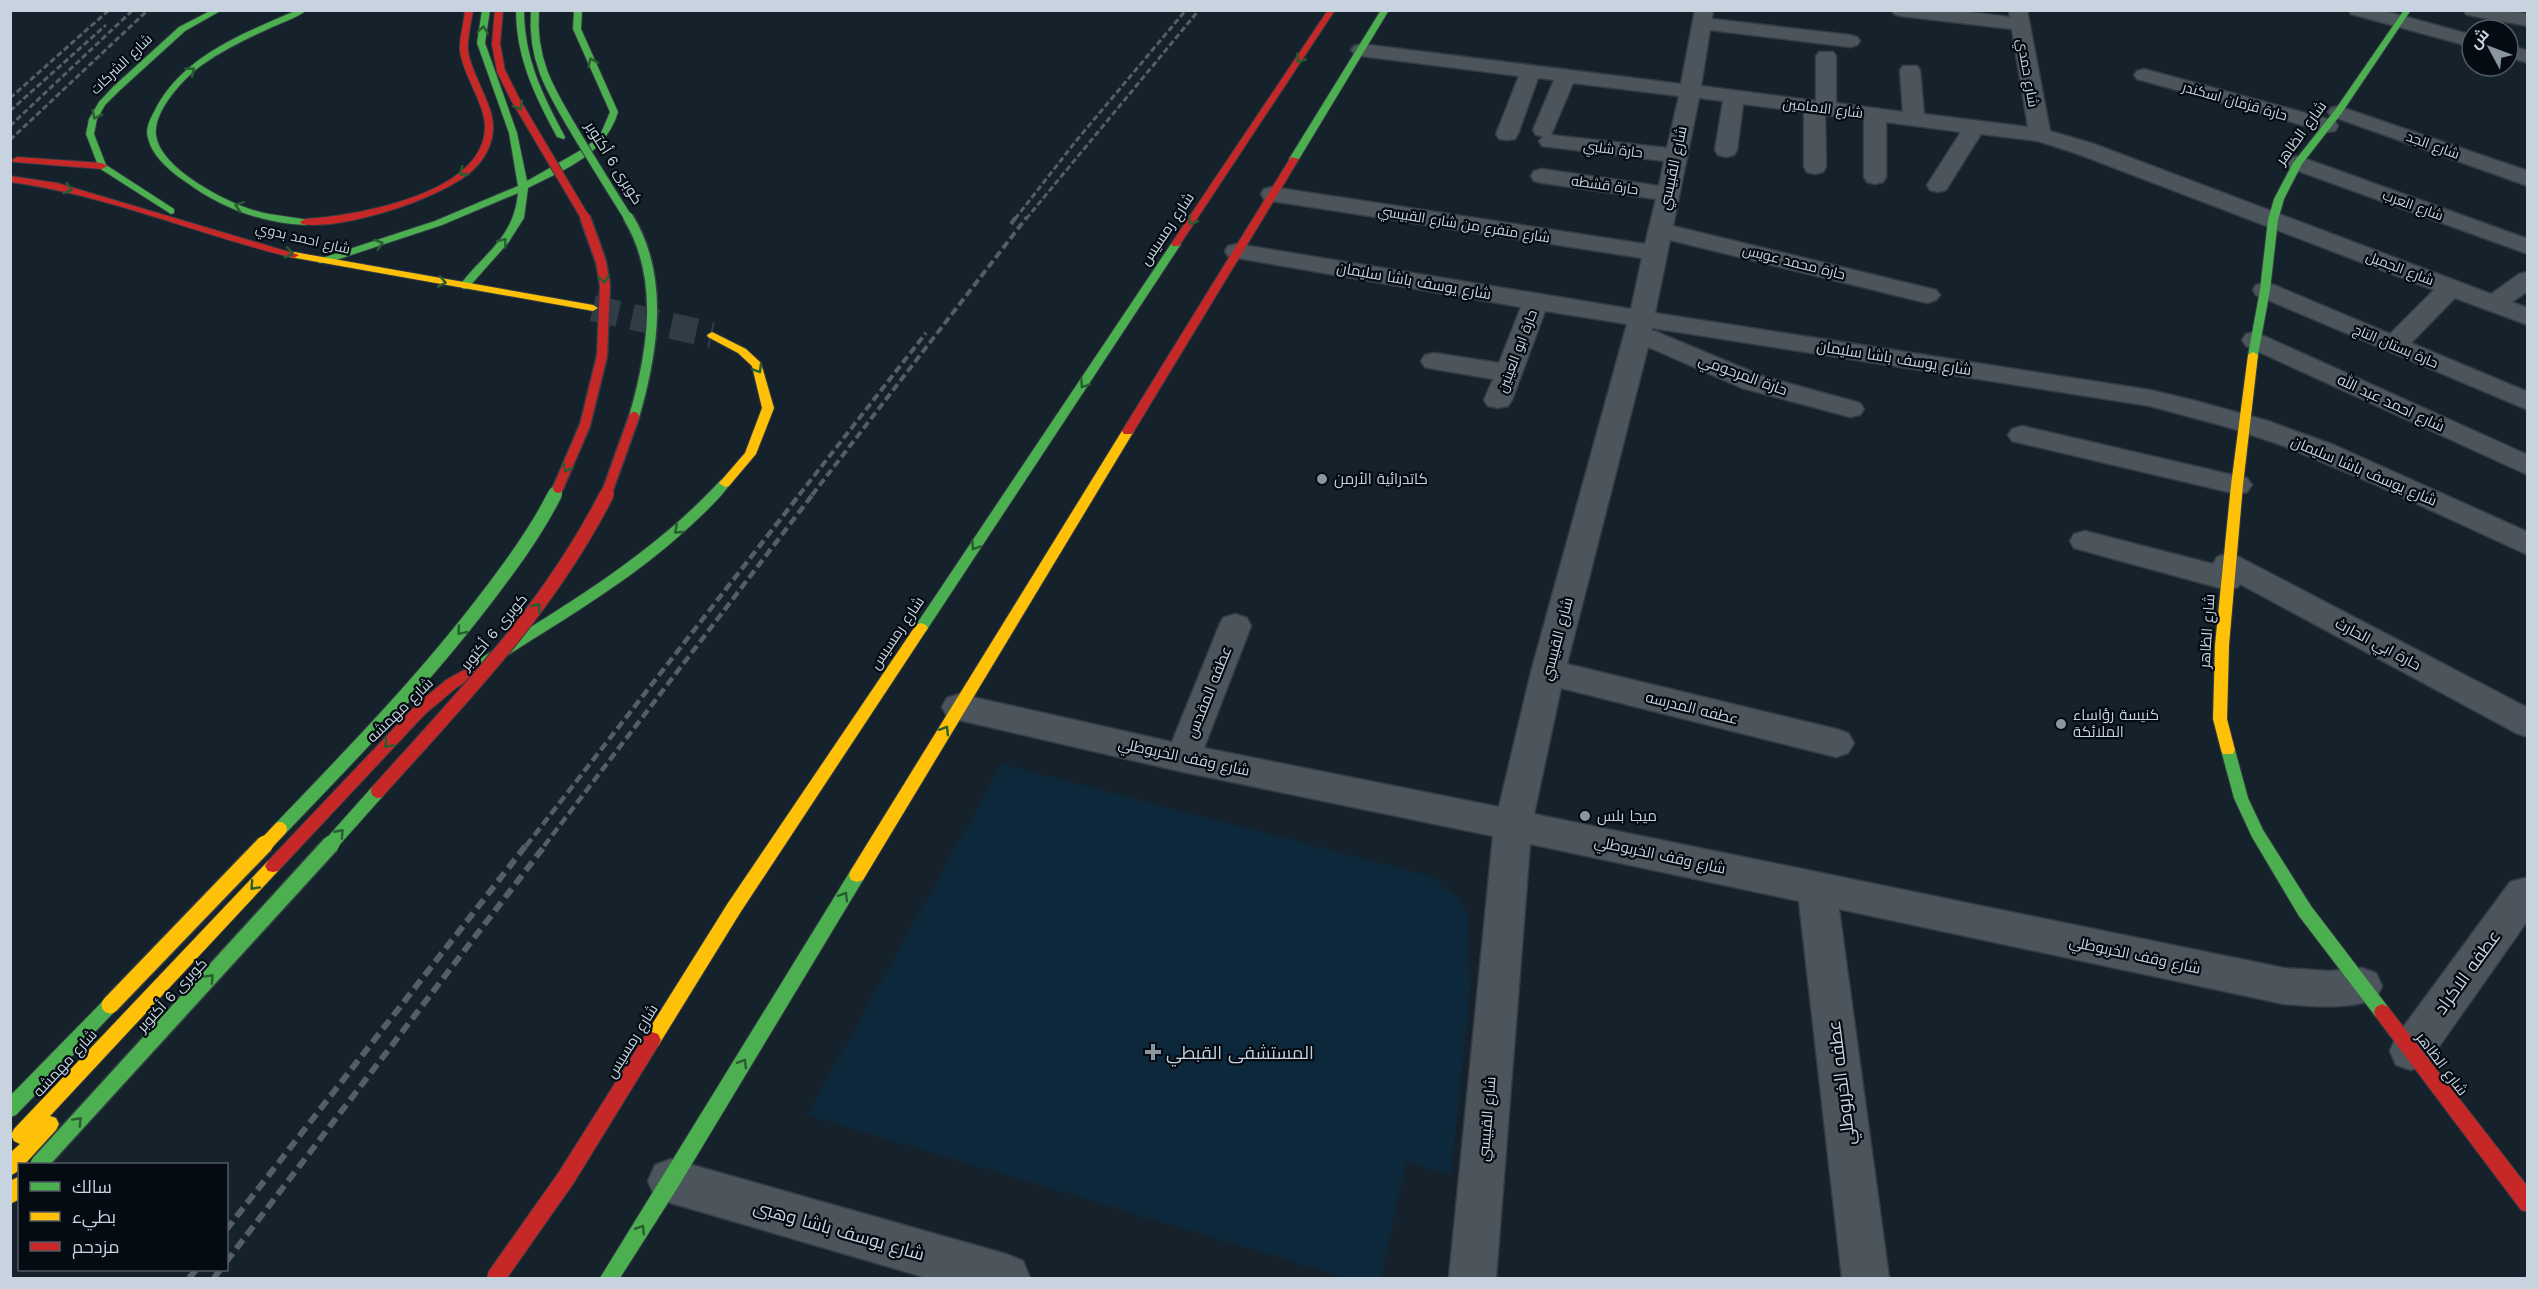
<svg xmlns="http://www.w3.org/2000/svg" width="2538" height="1289" font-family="'Work Sans',Cairo,sans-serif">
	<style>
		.built { fill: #0e283b }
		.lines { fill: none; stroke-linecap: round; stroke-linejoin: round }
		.secondary-tunnel { stroke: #313d46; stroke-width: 26; stroke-dasharray: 26 14; stroke-linecap: butt }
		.street-casing { stroke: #333c44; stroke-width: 3 }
		.fast-casing { stroke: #333c44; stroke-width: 2 }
		.slow-casing { stroke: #333c44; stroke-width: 2 }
		.jam-casing { stroke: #333c44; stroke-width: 2 }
		.street { fill: #4c555c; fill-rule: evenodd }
		.fast { fill: #4caf50; fill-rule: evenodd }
		.slow { fill: #ffc107; fill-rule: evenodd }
		.jam { fill: #c62828; fill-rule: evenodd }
		.rail-far3 { stroke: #555e65; stroke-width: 3; stroke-dasharray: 6 3; stroke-linecap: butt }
		.rail-far2 { stroke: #555e65; stroke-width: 4; stroke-dasharray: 8 4; stroke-linecap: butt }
		.rail-far1 { stroke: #555e65; stroke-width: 4.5; stroke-dasharray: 9 4.5; stroke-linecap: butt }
		.rail { stroke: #555e65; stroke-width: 6; stroke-dasharray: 11 6; stroke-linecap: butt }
		.fast-bridge-far3-casing { stroke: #333c44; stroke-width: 10; stroke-linecap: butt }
		.fast-bridge-far2-casing { stroke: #333c44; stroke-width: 13; stroke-linecap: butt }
		.fast-bridge-far1-casing { stroke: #333c44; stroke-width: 16; stroke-linecap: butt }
		.fast-bridge-casing { stroke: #333c44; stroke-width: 20; stroke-linecap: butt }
		.slow-bridge-far1-casing { stroke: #333c44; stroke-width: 16; stroke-linecap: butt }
		.slow-bridge-casing { stroke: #333c44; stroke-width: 20; stroke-linecap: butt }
		.jam-bridge-far2-casing { stroke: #333c44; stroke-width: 10; stroke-linecap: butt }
		.jam-bridge-far1-casing { stroke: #333c44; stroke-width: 13; stroke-linecap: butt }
		.jam-bridge-casing { stroke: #333c44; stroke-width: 16; stroke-linecap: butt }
		.fast-bridge-far3 { stroke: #4caf50; stroke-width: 8 }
		.fast-bridge-far2 { stroke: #4caf50; stroke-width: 10 }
		.fast-bridge-far1 { stroke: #4caf50; stroke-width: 14 }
		.fast-bridge { stroke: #4caf50; stroke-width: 17 }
		.slow-bridge-far1 { stroke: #ffc107; stroke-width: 14 }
		.slow-bridge { stroke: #ffc107; stroke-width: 17 }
		.jam-bridge-far2 { stroke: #c62828; stroke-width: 8 }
		.jam-bridge-far1 { stroke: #c62828; stroke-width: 10 }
		.jam-bridge { stroke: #c62828; stroke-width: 14 }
		.oneway { stroke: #285d31 }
		.poi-dot { fill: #8996a0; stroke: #040b12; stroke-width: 2 }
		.labels { text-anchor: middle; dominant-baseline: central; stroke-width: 4.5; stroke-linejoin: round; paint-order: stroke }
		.far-street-label { font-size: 14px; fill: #c7d4df; stroke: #040b12 }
		.street-label { font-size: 15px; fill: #c7d4df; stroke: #040b12 }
		.poi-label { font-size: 15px; fill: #c7d4df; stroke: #040b12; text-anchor: start }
		.near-street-label { font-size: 18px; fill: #c7d4df; stroke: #040b12 }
		.near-poi-label { font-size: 18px; fill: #c7d4df; stroke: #040b12; text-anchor: start }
	</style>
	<rect width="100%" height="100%" fill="#16222b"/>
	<path class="built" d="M1002,764L1433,877L1458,899L1468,913L1470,989L1451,1174L1406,1162L1381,1278H1347L807,1115Z"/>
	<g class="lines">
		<path class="secondary-tunnel" d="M593,308L712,335"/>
		<g class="street-casing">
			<path id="street" d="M1695,10H1713L1712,19L1850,35L1857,37L1860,41L1857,45L1850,47L1710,30L1701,86L1816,101V56L1819,52H1833L1836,56V103L1903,112L1900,70L1903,66H1917L1920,70L1924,114L2028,127L2012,29L1901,16L1894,14L1892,10H1953L2010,17L2009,10H2027L2050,131L2094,144L2491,294L2519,274L2528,272V291L2512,302L2528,308V325L2455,298L2411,343L2528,392V410L2256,295L2253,290L2256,285L2265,283L2274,285L2390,334L2434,290L2078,154L2038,141L1981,134L1946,190L1938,192L1930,190L1927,185L1961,132L1886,122V177L1883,182L1875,184L1867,182L1864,177V119L1825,115L1826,167L1823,172L1815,174L1807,172L1804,167V112L1743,104L1737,150L1734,155L1726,157L1718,155L1715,150L1723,101L1699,98L1673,226L1936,290L1940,295L1936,300L1927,303L1670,240L1655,313L2150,390L2196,401L2268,421L2334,445L2528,532V555L2372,483L2284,446L2231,428L2150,406L1652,328V330L1762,376L1860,403L1864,409L1860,415L1850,417L1742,388L1648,347L1567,664L1836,729L1848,733L1854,743L1848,753L1836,757L1561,688L1534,814L2284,968L2330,971L2362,968L2376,973L2382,986L2376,999C2346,1010 2315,1006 2284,1004L1839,909L1889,1278H1842L1799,901L1530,844L1496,1278H1449L1493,836L1183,772L959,720L947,716L942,707L947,698L959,694L1172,742L1219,626L1223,618L1235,614L1247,618L1251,626L1204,748L1499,807L1531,672L1627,324L1545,311L1512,400L1508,406L1498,408L1488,406L1484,400L1493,379L1434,369L1425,367L1421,361L1425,355L1434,353L1499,363L1521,307L1237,258L1228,256L1225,251L1228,246L1237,244L1631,309L1642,258L1272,201L1264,199L1261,194L1264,189L1272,187L1645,244L1656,199L1542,183L1534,181L1531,176L1534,171L1542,169L1659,186L1664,161L1542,146L1539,141L1543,136L1536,135L1533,130L1554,80L1538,78L1518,134L1515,139L1507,140L1499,139L1496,134L1519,76L1361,56L1354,54L1351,50L1354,46L1361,44L1681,84ZM1573,83L1679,96L1667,148L1551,135Z
				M2349,10H2381L2472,35V47L2351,14Z
				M2464,10H2507L2528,14V26L2473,16L2466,14Z
				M2508,45L2528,51V63L2508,57Z
				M2144,69L2335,121L2338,126L2335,131L2327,132L2137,79L2134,75L2137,71Z
				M2338,106L2528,171V186L2331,116L2328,112L2331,108Z
				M2298,156L2528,239V254L2290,168L2287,163L2290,158Z
				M2255,332L2528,455V475L2246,346L2242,340L2246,334Z
				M2022,426L2237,476L2247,478L2252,485L2247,492L2237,494L2012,441L2008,435L2012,429Z
				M2085,531L2213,564L2217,557L2228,553L2239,557L2528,708V737L2516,733L2240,584L2238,587L2227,590L2074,548L2070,541L2074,534Z
				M2524,878L2528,879V920L2426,1065L2411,1070L2396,1065L2390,1051L2396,1037L2510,882Z
				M671,1159L1006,1254L1023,1261L1030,1278H927L671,1203L655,1197L648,1181L655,1165Z"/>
		</g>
		<g class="fast-casing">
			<path id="fast" d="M212,10H222L185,31L119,91L105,105L97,119L94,134L106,165L174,209V213L171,214L99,168L86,134L89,119L99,102L113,87L179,27Z
				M297,10H307C295,19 280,23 266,30C244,40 222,51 202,65C184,78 153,111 156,135C160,168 223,200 250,209C270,216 289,216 308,220L310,222L305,225C262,223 221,208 186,182C171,172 152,156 148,138C145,129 150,119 154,112C181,56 243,34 297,10Z
				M482,10H490L485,43L517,133L527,181L588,146L601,133L610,112L573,29L574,10H582L581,29L618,112C605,155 565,169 528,188L524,218L508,243L468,288L464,289L459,286C484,253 514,238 518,193L442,225L327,263H319V259L435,221L518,186L509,133L477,43Z
				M516,10H524C524,58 543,96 565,137L564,139L557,137C535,96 516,58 516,10Z
				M1381,10H1389L1299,159L1291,161L1289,159Z
				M2404,10H2411L2341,114L2302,164L2284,199L2278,220L2270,290L2258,355L2253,358L2249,357L2248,355L2260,290L2268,220L2274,199L2293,163L2335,110Z
				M1176,241L1181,244L926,631H916L914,628L916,625L1171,244Z
				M725,479L731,483C719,500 702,515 687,529C626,585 552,626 483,671H473L471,667L473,663C561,608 650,557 721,480Z
				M2228,744L2233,746L2235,750L2248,798L2263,830L2311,906L2388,1007L2390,1012L2388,1017L2382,1020L2376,1017L2299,916L2252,837L2234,798L2221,750L2223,746Z
				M857,868L863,870L865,875L863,880L678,1187L620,1278H600L851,870Z
				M110,997L116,1000L118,1005L116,1010L16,1115L10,1117V1096L104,1000Z"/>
		</g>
		<g class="slow-casing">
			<path id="slow" d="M294,252L593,305L598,308L593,311L290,257V253Z
				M712,332L746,349L761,363L774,408L756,454L729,486L725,487L719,483L745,453L762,408L752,366L738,353L708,337L707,335Z
				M2253,352L2258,355L2243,485L2229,645L2227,719L2235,750L2233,754H2223L2221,750L2213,719L2215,645L2231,485L2248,355Z
				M1128,427L1134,431L863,880L857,882L851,880L849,875L851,870L1122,431Z
				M921,623L926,625L928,628L926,631L740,913L658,1046L652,1048L646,1046L643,1040L646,1034L728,903L916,625Z
				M273,860L278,861L281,866L278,871L50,1116L56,1118L59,1124L56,1130L25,1164H20V1170L10,1176V1153L20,1144L14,1141L11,1135L14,1129L268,861Z
				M20,1176V1199L10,1204V1181Z"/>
		</g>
		<g class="jam-casing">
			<path id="jam" d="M465,10H473C471,23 467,39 468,51C471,73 493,105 493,125C494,142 485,159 473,170C443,198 342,231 302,224L300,222L305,219C355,216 487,194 485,125C484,103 463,74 460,51C459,39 464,23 465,10Z
				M1328,10H1335L1179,246H1173L1171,244Z
				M17,157L102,163L107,166L102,169L14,162L12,160Z
				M1291,157L1299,159L1134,431L1132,434H1124L1122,431Z
				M10,176L57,183L299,255L294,258C199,235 107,195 10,182Z
				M478,662L483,663L485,667L483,671L456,688L425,714L278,871L273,872L268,871L265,866L268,861L415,706L446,680Z
				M2382,1004L2388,1007L2528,1187V1212L2521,1210L2376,1017L2374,1012L2376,1007Z
				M652,1032L658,1034L661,1040L658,1046L573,1184L507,1278H487L489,1271L559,1172L646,1034Z"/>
		</g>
		<use href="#street" class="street"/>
		<use href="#fast" class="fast"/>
		<use href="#slow" class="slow"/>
		<use href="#jam" class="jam"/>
		<path class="rail-far3" d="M10,98L109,10
			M10,111L106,25
			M10,126L133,10
			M10,140L148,10
			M1015,219L1076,141L1186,10
			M1026,219L1199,10"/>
		<path class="rail-far2" d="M1011,224L1016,217
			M799,495L926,333
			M812,495L1027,217"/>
		<path class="rail-far1" d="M526,846L800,494
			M544,846L813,494"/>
		<path class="rail" d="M226,1230L527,844
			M226,1262L546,844
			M189,1278L196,1270
			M214,1278L220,1270"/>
		<g class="fast-bridge-far3-casing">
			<path id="fast-bridge-far3" d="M535,10C531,62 552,93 577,135C594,163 611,191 629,219"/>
		</g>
		<g class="fast-bridge-far2-casing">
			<path id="fast-bridge-far2" d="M628,217C665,277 653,352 634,417
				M554,495L558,488"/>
		</g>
		<g class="fast-bridge-far1-casing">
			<path id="fast-bridge-far1" d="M280,829C351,755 422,682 484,601C510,567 536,532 555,494
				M329,846L378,791"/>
		</g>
		<g class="fast-bridge-casing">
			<path id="fast-bridge" d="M39,1164L331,844"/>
		</g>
		<g class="slow-bridge-far1-casing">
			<path id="slow-bridge-far1" d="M264,846L280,829"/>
		</g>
		<g class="slow-bridge-casing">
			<path id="slow-bridge" d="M110,1005L265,844"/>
		</g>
		<g class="jam-bridge-far2-casing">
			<path id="jam-bridge-far2" d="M499,10L496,44L501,71L515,99L586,219"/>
		</g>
		<g class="jam-bridge-far1-casing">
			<path id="jam-bridge-far1" d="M558,488L585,425L602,356L605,285L601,262L585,217
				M606,495L634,417"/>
		</g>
		<g class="jam-bridge-casing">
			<path id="jam-bridge" d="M378,791C464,695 548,610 607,494"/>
		</g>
		<use href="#fast-bridge-far3" class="fast-bridge-far3"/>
		<use href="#fast-bridge-far2" class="fast-bridge-far2"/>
		<use href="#fast-bridge-far1" class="fast-bridge-far1"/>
		<use href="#fast-bridge" class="fast-bridge"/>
		<use href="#slow-bridge-far1" class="slow-bridge-far1"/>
		<use href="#slow-bridge" class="slow-bridge"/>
		<use href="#jam-bridge-far2" class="jam-bridge-far2"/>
		<use href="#jam-bridge-far1" class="jam-bridge-far1"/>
		<use href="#jam-bridge" class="jam-bridge"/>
	</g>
	<defs><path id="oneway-chevron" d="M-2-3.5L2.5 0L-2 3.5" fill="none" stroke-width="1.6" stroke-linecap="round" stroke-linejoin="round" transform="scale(1.5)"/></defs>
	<g class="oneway">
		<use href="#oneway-chevron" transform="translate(483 30) rotate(-82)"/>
		<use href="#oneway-chevron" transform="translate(1300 59) rotate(124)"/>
		<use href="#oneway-chevron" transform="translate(592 62) rotate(-114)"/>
		<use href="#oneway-chevron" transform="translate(191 71) rotate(-39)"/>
		<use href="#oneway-chevron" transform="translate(519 106) rotate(59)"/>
		<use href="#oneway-chevron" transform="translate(96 115) rotate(116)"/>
		<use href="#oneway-chevron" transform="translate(463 172) rotate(144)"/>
		<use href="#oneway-chevron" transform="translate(68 189) rotate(17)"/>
		<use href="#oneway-chevron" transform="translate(239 206) rotate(-161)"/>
		<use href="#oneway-chevron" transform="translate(1192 221) rotate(124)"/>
		<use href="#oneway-chevron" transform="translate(503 242) rotate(-52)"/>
		<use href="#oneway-chevron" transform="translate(379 244) rotate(-17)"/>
		<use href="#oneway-chevron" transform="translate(289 253) rotate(13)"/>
		<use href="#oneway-chevron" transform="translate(604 279) rotate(81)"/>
		<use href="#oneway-chevron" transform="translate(442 282) rotate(10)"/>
		<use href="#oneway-chevron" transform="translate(758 369) rotate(59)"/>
		<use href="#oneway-chevron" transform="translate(1084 384) rotate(124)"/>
		<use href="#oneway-chevron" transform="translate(567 468) rotate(113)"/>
		<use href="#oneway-chevron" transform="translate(678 530) rotate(139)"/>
		<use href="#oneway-chevron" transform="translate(975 546) rotate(124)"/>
		<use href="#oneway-chevron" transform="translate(537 607) rotate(-53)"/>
		<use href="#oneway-chevron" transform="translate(461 631) rotate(130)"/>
		<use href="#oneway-chevron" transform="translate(945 730) rotate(-59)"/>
		<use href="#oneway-chevron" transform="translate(388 744) rotate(133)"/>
		<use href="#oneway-chevron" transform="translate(340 833) rotate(-48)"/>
		<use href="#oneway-chevron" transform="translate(254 886) rotate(133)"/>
		<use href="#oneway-chevron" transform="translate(844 896) rotate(-59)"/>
		<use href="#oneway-chevron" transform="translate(210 978) rotate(-47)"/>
		<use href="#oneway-chevron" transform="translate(743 1063) rotate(-59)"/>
		<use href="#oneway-chevron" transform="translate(78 1121) rotate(-47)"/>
		<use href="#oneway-chevron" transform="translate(641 1229) rotate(-58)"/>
	</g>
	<g class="poi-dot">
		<circle cx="1322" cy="479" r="6"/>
		<circle cx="2061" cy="724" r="6"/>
		<circle cx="1585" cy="816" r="6"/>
		<path d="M1150 1043h6v6h6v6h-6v6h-6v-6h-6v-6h6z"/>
	</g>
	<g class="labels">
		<g class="far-street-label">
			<text transform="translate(121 64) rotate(-44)">شارع الشركات</text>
			<text transform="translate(2028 73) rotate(80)">شارع حمدي</text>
			<text transform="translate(2235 101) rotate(16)">حارة قزمان اسكندر</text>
			<text transform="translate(1823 108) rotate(7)">شارع الامامين</text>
			<text transform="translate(2433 145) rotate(20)">شارع الجد</text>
			<text transform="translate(1613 149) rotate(7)">حارة شلبي</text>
			<text transform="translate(1605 185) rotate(8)">حارة قشطه</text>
			<text transform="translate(2413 205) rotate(20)">شارع العرب</text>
			<text transform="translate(1464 224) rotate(9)">شارع متفرع من شارع القبيسي</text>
			<text transform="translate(303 238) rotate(13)">شارع احمد بدوي</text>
			<text transform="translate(1794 262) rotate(14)">حارة محمد عويس</text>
			<text transform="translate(2400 268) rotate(21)">شارع الجميل</text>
			<text transform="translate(2396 346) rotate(23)">حارة بستان التاج</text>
			<text transform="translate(1517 351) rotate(-69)">حارة ابو العينين</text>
		</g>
		<g class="street-label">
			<text transform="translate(2301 133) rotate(-54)">شارع الظاهر</text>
			<text transform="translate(614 163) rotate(58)">كوبرى 6 أكتوبر</text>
			<text transform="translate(1673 168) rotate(-78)">شارع القبيسي</text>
			<text transform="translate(1167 229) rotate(-56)">شارع رمسيس</text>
			<text transform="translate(1414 281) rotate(10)">شارع يوسف باشا سليمان</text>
			<text transform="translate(1894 358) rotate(9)">شارع يوسف باشا سليمان</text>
			<text transform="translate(1743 375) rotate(20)">حارة المرحومي</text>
			<text transform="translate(2391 403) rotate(25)">شارع احمد عبد الله</text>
			<text transform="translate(2364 471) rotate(23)">شارع يوسف باشا سليمان</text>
			<text transform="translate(2207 631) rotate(-86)">شارع الظاهر</text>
			<text transform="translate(494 632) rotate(-50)">كوبرى 6 أكتوبر</text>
			<text transform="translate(897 633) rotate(-56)">شارع رمسيس</text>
			<text transform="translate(1557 639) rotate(-75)">شارع القبيسي</text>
			<text transform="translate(2378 644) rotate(28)">حارة ابي الحارث</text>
			<text transform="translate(1209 692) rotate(-68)">عطفه المقدس</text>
			<text transform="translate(1692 708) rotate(14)">عطفه المدرسه</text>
			<text transform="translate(400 710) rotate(-44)">شارع مهمشه</text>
			<text transform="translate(1184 757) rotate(12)">شارع وقف الخربوطلي</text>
			<text transform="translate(1660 855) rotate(12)">شارع وقف الخربوطلي</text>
			<text transform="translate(2135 955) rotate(12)">شارع وقف الخربوطلي</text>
			<text transform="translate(172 995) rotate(-47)">كوبرى 6 أكتوبر</text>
			<text transform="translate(632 1041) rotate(-58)">شارع رمسيس</text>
			<text transform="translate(65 1063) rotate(-47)">شارع مهمشه</text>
			<text transform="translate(2442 1064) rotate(53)">شارع الظاهر</text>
			<text transform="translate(1487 1119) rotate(-85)">شارع القبيسي</text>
		</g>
		<g class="poi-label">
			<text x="1334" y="479">كاتدرائية الأرمن</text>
			<text x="2073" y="715">كنيسة رؤاساء<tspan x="2073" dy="17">الملائكة</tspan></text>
			<text x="1597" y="816">ميجا بلس</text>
		</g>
		<g class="near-street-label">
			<text transform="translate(2467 972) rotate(-54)">عطفه الاكراد</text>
			<text transform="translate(1841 1083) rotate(-97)">عطفه الخربوطلي</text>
			<text transform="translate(839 1230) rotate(16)">شارع يوسف باشا وهبى</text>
		</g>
		<g class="near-poi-label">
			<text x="1166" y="1052">المستشفى القبطي</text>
		</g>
	</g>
	<rect width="2538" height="1289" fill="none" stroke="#c7d4df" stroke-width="24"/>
	<rect x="18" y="1163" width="210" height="108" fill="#040b12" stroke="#525b64" stroke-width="1.5"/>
	<rect x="30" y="1182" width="30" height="9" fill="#4caf50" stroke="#525b64" stroke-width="1.5"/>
	<text x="72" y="1193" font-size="18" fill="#c7d4df">سالك</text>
	<rect x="30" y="1212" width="30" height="9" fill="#ffc107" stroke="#525b64" stroke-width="1.5"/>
	<text x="72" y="1223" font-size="18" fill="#c7d4df">بطيء</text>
	<rect x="30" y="1242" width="30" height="9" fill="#c62828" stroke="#525b64" stroke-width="1.5"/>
	<text x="72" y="1253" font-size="18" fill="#c7d4df">مزدحم</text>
	<g transform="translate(2490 48) rotate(311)"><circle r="28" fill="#040b12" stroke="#525b64" stroke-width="1.5"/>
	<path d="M0-4.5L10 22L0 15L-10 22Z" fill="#8996a0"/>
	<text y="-9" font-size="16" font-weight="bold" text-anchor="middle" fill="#c7d4df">ش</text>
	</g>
</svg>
